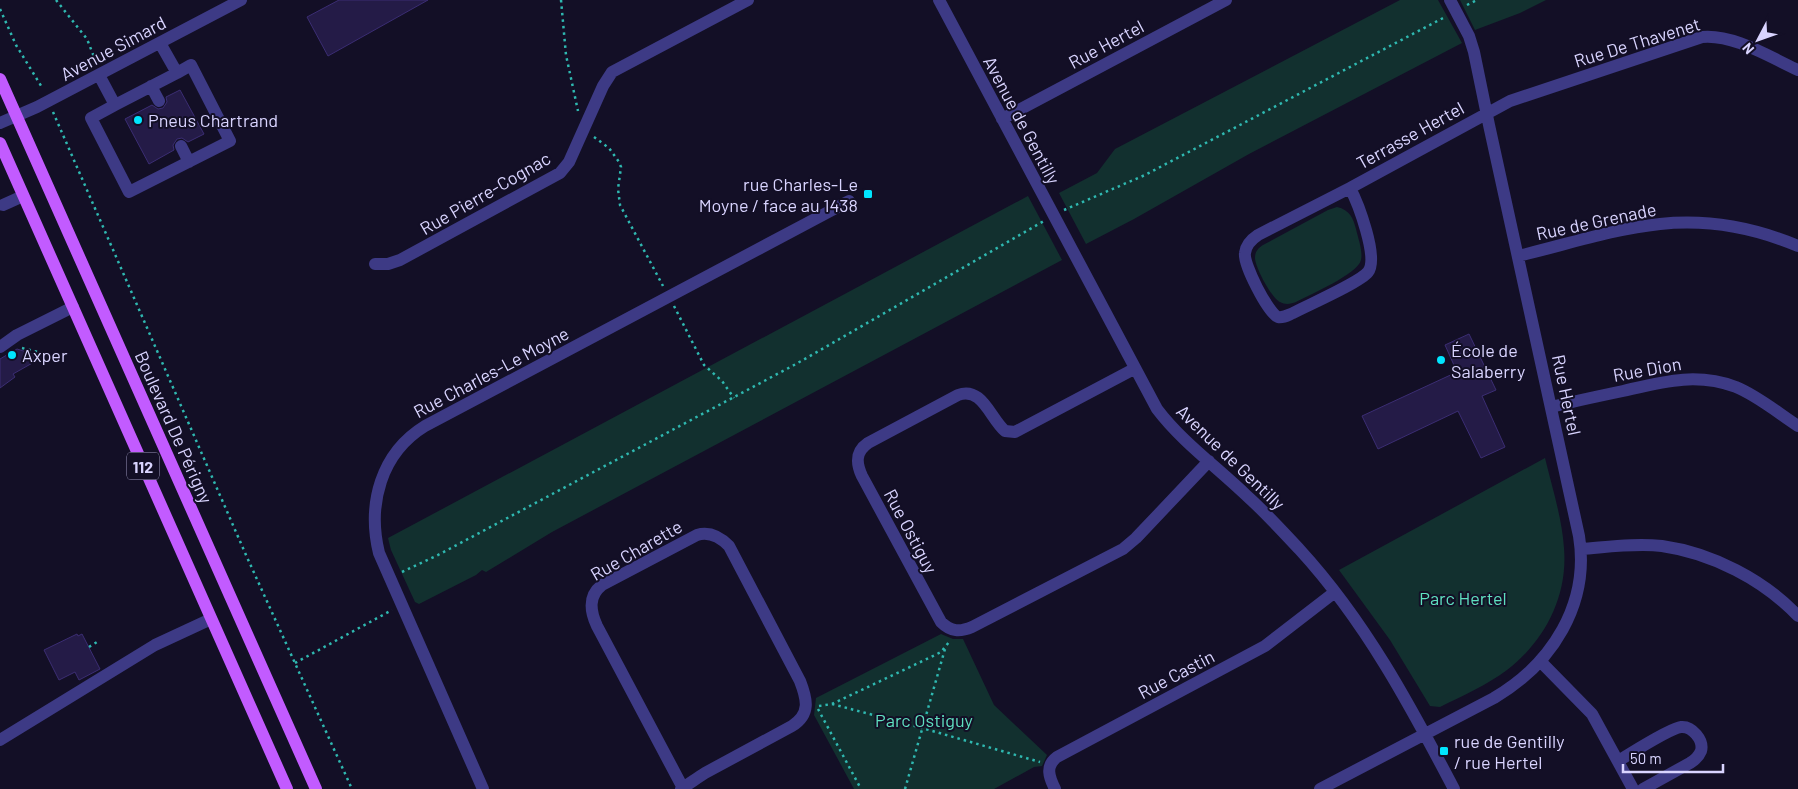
<svg xmlns="http://www.w3.org/2000/svg" width="1798" height="789" font-family="Barlow,sans-serif">
	<style>
		.green { fill: #12302f }
		.building { fill: #241b47; stroke: #3b2d73 }
		.lines { fill: none; stroke-linecap: round; stroke-linejoin: round }
		.path { stroke: #2fb8b0; stroke-width: 2.5; stroke-dasharray: 2.5 4; stroke-linecap: butt }
		.minor { stroke: #3d3a85; stroke-width: 12 }
		.major { stroke: #c25bff; stroke-width: 12 }
		.poi-dot { fill: #00e5ff; stroke: #130f26; stroke-width: 2 }
		.labels { text-anchor: middle; dominant-baseline: central; stroke-width: 4; stroke-linejoin: round; paint-order: stroke }
		.shield { fill: #130f26; stroke: #9e99be; stroke-width: 1 }
		.shield-label { font-size: 16px; font-weight: bold; fill: #d9d4ff }
		.street-label { font-size: 18px; fill: #d9d4ff; stroke: #130f26 }
		.poi-label { font-size: 18px; fill: #d9d4ff; stroke: #130f26; text-anchor: start }
		.park-label { font-size: 18px; fill: #5fe0c0; stroke: #130f26 }
	</style>
	<rect width="100%" height="100%" fill="#130f26"/>
	<path class="green" d="M1400,0H1438L1462,43L1249,154L1134,219L1086,244L1059,193L1097,173L1115,149Z
		M1460,0H1546L1520,13L1475,30Z
		M1028,196L1062,260L552,532L486,572L482,570L476,575L419,604L415,602L391,550L388,538Z
		M1337,207C1350,210 1353,218 1356,229C1358,238 1363,251 1361,260C1358,274 1309,295 1296,302C1291,304 1285,305 1280,302C1272,299 1255,267 1255,258C1255,252 1258,248 1263,245L1328,210Z
		M1545,458C1552,487 1562,518 1564,548C1568,596 1545,641 1507,670C1487,685 1462,696 1440,707L1430,706L1390,640L1339,570Z
		M941,634L953,639H963L994,705L1047,755L1042,766L1034,767L994,789H854L814,715L816,698Z"/>
	<path class="building" d="M339,0H428L328,56L307,17Z
		M180,90L204,134L188,142L182,138L177,139L173,145L174,150L149,164L125,119L152,105L158,109L163,108L167,102L166,97Z
		M1469,334L1496,390L1482,396L1505,447L1481,458L1458,411L1378,449L1362,416L1457,372L1445,345Z
		M17,349L43,357L13,374L15,377L0,388V359Z
		M77,634L78,636L82,634L100,669L79,680L75,672L59,680L44,650Z"/>
	<g class="lines">
		<path class="path" d="M56,0L87,39L96,62
			M561,0L566,55L578,111
			M1467,5L1477,0
			M0,9L16,45L43,89
			M53,112L246,555L352,789
			M594,137L609,148L619,162L621,167L618,189L620,205L663,286
			M1064,210L1145,175L1445,17
			M674,306L704,365L722,381L734,398
			M22,348L42,353
			M402,572L438,555L796,364L1044,221
			M89,647L97,642
			M295,663L392,610
			M832,704L922,728L1040,762
			M819,706L832,704L931,657L941,652L949,642
			M818,709L861,789
			M905,789L945,649"/>
		<path class="minor" d="M939,0L1157,409C1182,442 1217,467 1247,496C1266,513 1283,532 1300,550C1365,621 1410,705 1454,789
			M99,75L115,105L177,73L160,43
			M151,86L159,101
			M115,105L91,118L129,192L230,141L191,65L177,73
			M1002,119L1226,0
			M0,123L37,107L241,0
			M181,146L189,162
			M1350,188C1358,203 1379,258 1368,272C1359,283 1308,305 1293,313C1288,315 1284,318 1278,317C1268,313 1243,264 1245,253C1246,244 1252,239 1258,235L1350,188L1510,101L1702,37C1734,34 1769,57 1798,70
			M3,205L23,196
			M1518,256C1565,245 1612,229 1660,224C1707,219 1755,228 1798,246
			M375,264H388L400,260L560,173L569,162L603,86L612,72L748,0
			M0,347L17,335L73,307
			M1134,369L1015,432L1005,431C990,418 982,386 958,395L868,443C855,452 856,463 862,476L941,622C951,632 960,632 972,627L1123,549L1136,538L1209,461
			M1551,407C1575,401 1599,396 1623,391C1662,382 1696,372 1736,387C1758,396 1778,413 1798,426
			M1581,549C1608,547 1635,543 1662,546C1712,553 1764,580 1798,616
			M1541,662L1592,714L1633,789
			M0,740L155,645L211,619
			M1618,761C1630,754 1670,728 1681,727C1692,726 1704,740 1701,751C1699,756 1695,760 1690,763L1643,789
			M483,789L379,553C367,504 381,453 425,426L849,201
			M681,789C689,784 697,778 705,773L792,726C811,714 807,699 800,681L729,546C720,537 710,531 697,535L602,585C588,596 590,611 597,626L683,788
			M1055,789C1049,777 1045,766 1057,757L1265,646L1335,592
			M1320,789L1494,698C1552,664 1590,604 1579,536L1489,125L1474,52L1469,36L1450,0"/>
		<path class="major" d="M0,79L316,789
			M0,143L287,789"/>
	</g>
	<g class="poi-dot">
		<circle cx="138" cy="120" r="5"/>
		<rect x="863" y="189" width="10" height="10" rx="2.5"/>
		<circle cx="12" cy="355" r="5"/>
		<circle cx="1441" cy="360" r="5"/>
		<rect x="1439" y="746" width="10" height="10" rx="2.5"/>
	</g>
	<g class="labels">
		<rect class="shield" x="127" y="452.5" width="32" height="27" rx="4"/>
		<g class="shield-label">
			<text x="143" y="466">112</text>
		</g>
		<g class="street-label">
			<text transform="translate(1637 42) rotate(-17)">Rue De Thavenet</text>
			<text transform="translate(1106 44) rotate(-28)">Rue Hertel</text>
			<text transform="translate(113 48) rotate(-28)">Avenue Simard</text>
			<text transform="translate(1022 120) rotate(62)">Avenue de Gentilly</text>
			<text transform="translate(1410 135) rotate(-29)">Terrasse Hertel</text>
			<text transform="translate(485 193) rotate(-30)">Rue Pierre-Cognac</text>
			<text transform="translate(1596 221) rotate(-12)">Rue de Grenade</text>
			<text transform="translate(1647 369) rotate(-10)">Rue Dion</text>
			<text transform="translate(491 372) rotate(-28)">Rue Charles-Le Moyne</text>
			<text transform="translate(1567 395) rotate(78)">Rue Hertel</text>
			<text transform="translate(174 427) rotate(66)">Boulevard De Périgny</text>
			<text transform="translate(1231 457) rotate(44)">Avenue de Gentilly</text>
			<text transform="translate(911 531) rotate(62)">Rue Ostiguy</text>
			<text transform="translate(636 550) rotate(-30)">Rue Charette</text>
			<text transform="translate(1176 674) rotate(-28)">Rue Castin</text>
		</g>
		<g class="poi-label">
			<text x="148" y="120">Pneus Chartrand</text>
			<text x="858" y="184" text-anchor="end">rue Charles-Le<tspan x="858" dy="21">Moyne / face au 1438</tspan></text>
			<text x="1451" y="350">École de<tspan x="1451" dy="21">Salaberry</tspan></text>
			<text x="22" y="355">Axper</text>
			<text x="1454" y="741">rue de Gentilly<tspan x="1454" dy="21">/ rue Hertel</tspan></text>
		</g>
		<g class="park-label">
			<text x="1463" y="598">Parc Hertel</text>
			<text x="924" y="720">Parc Ostiguy</text>
		</g>
	</g>
	<g transform="translate(1758 40) rotate(229)" stroke="#130f26" stroke-width="4" paint-order="stroke">
	<path d="M0-4L9 19L0 12L-9 19Z" fill="#d9d4ff"/>
	<text y="-8" font-size="14" font-weight="bold" text-anchor="middle" fill="#d9d4ff">N</text>
	</g>
	<path d="M1623 764v8h100v-8" fill="none" stroke="#d9d4ff" stroke-width="2.5"/>
	<text x="1630" y="764" font-size="15" fill="#d9d4ff" stroke="#130f26" stroke-width="4" paint-order="stroke">50 m</text>
</svg>
